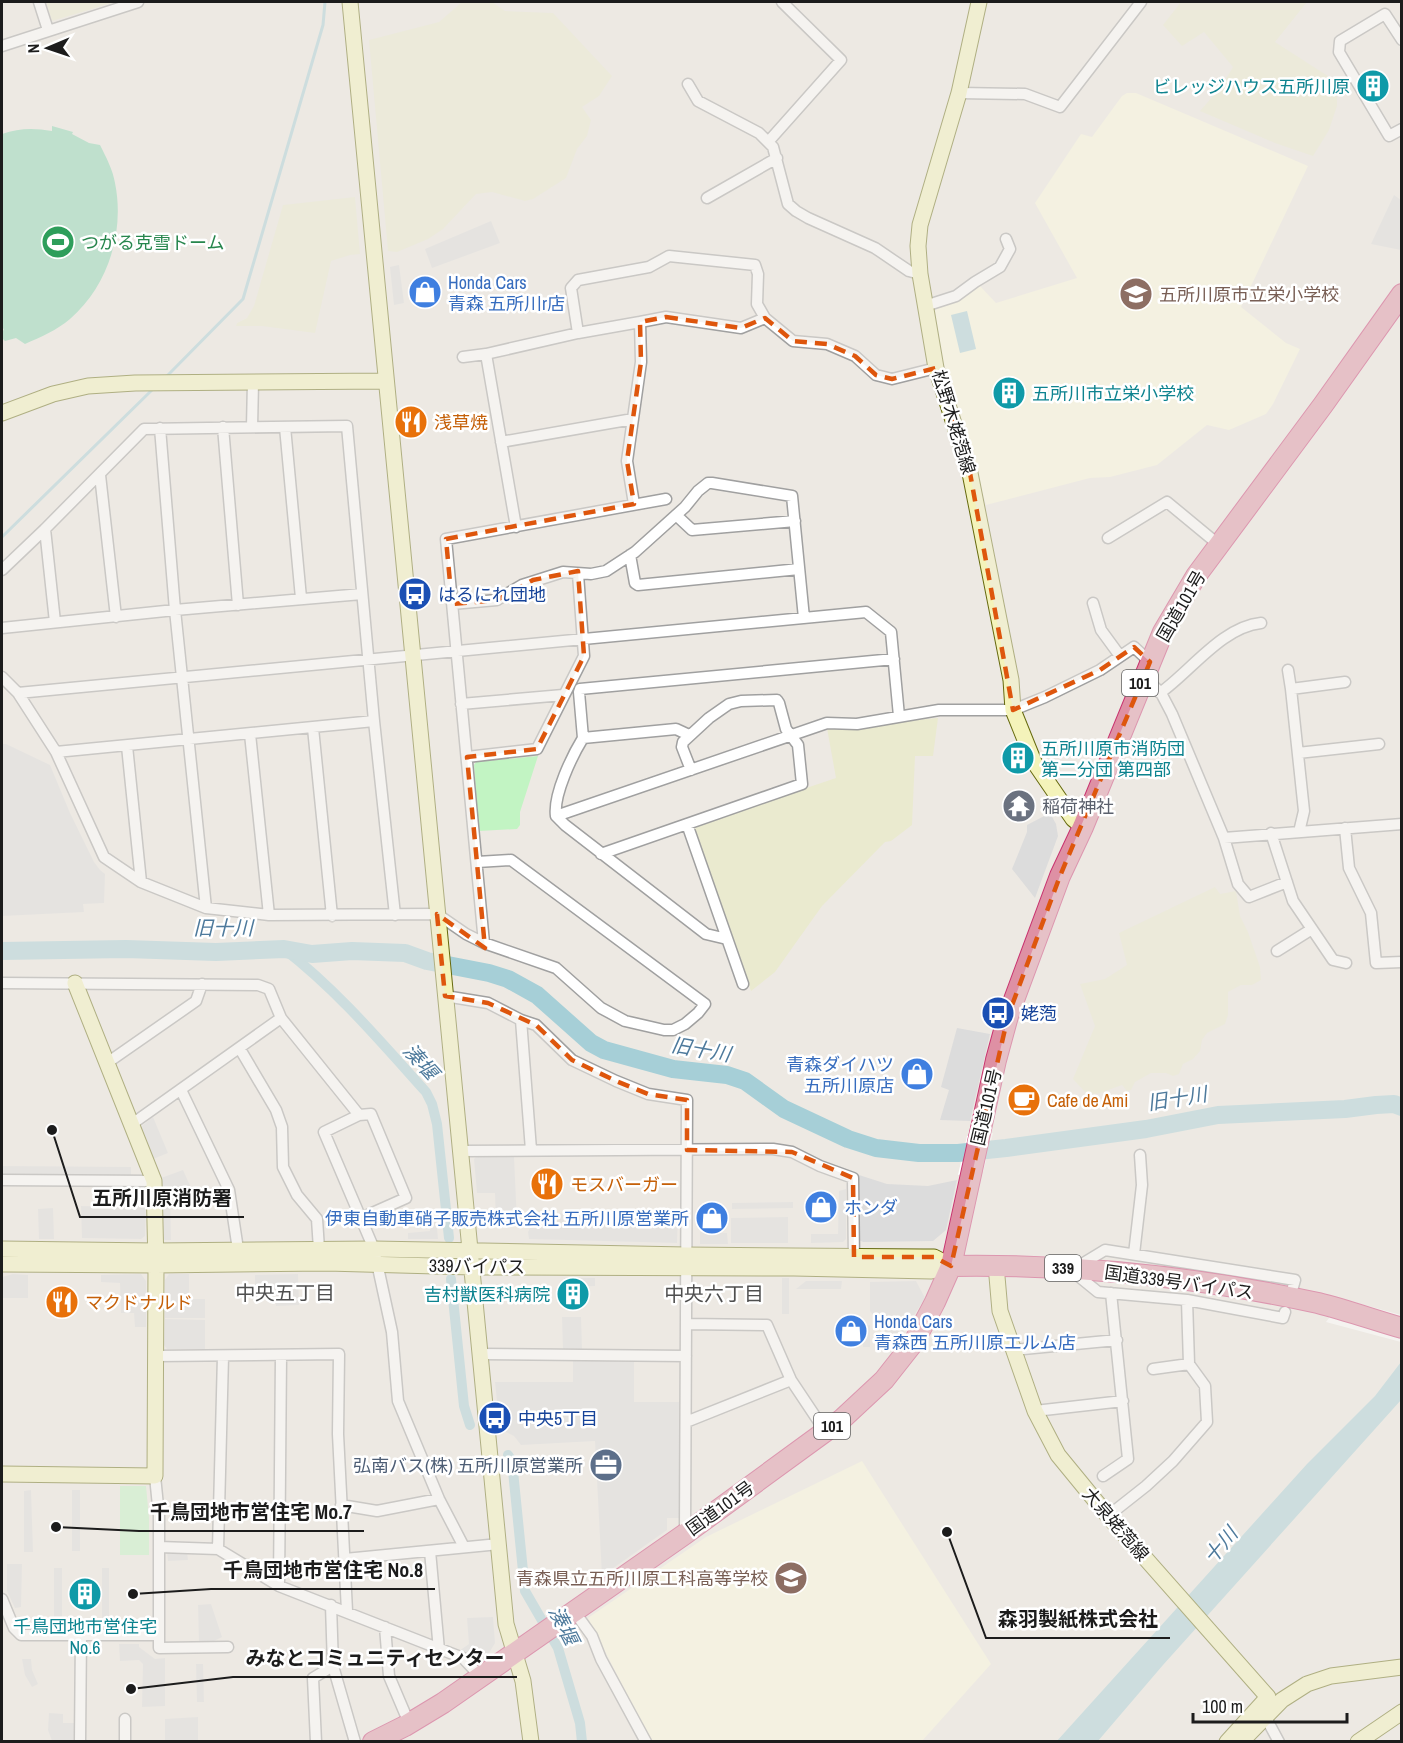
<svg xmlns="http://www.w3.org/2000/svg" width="1403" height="1743" font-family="'Archivo Narrow','Noto Sans JP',sans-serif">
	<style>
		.education { fill: #fcfadd }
		.farmland { fill: #eaeacf }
		.park { fill: #c2f4c3 }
		.pitch { fill: #87d6b2 }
		.parking { fill: #dcdcdc }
		.water { fill: #a6cfd7 }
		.pier { fill: #fff }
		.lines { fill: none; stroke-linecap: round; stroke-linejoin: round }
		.stream { stroke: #a6cfd7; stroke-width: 3 }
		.canal { stroke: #a6cfd7; stroke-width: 10 }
		.river { stroke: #a6cfd7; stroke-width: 18 }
		.street-casing { stroke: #a0a0a0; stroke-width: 13 }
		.secondary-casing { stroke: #65690d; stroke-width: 17 }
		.highway-casing { stroke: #c8326f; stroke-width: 22 }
		.street { stroke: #fff; stroke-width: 10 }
		.secondary { stroke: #f4f3ba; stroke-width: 15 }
		.highway { stroke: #de90a4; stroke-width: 20 }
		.marked { fill: none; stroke: #de560d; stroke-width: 4.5; stroke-dasharray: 12 8; stroke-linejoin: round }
		.labels { text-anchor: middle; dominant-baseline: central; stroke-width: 5; stroke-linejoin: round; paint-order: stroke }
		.shield { fill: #fff; stroke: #606060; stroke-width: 1.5 }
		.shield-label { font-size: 16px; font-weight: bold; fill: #1c1c1c }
		.culture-label { font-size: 18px; fill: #0d838f; stroke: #fff; text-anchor: end }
		.leisure-label { font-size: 18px; fill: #27864d; stroke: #fff; text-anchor: start }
		.shop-label { font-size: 18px; fill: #366cbe; stroke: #fff; text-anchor: start }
		.education-label { font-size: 18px; fill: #785e54; stroke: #fff; text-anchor: start }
		.food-label { font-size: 18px; fill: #c56008; stroke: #fff; text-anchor: start }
		.street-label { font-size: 18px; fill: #1c1c1c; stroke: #fff }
		.transit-label { font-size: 18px; fill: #164399; stroke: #fff; text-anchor: start }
		.worship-label { font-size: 18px; fill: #5b616d; stroke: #fff; text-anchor: start }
		.service-label { font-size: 18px; fill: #4e5e75; stroke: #fff; text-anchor: end }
		.water-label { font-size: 20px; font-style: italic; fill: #4e7a9c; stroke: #fff }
		.neighbourhood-label { font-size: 20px; fill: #4f4f4f; stroke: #fff }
		.leader { fill: none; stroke: #1c1c1c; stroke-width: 2 }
		.callout-dot { fill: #1c1c1c; stroke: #fff; stroke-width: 2 }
		.callout-label { font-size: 20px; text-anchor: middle; font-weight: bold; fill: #1c1c1c; stroke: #fff; stroke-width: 5; stroke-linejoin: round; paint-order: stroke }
	</style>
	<rect width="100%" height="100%" fill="#ede9e3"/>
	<path class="education" d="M1127,93H1136L1308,166L1241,307L1286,343L1300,349L1273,404L1266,414L1229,430L1207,425L1157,465L1110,477L1090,478L986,505L964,427L943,361L935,311L937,308L953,302L980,286L996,303L1077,278L1035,203L1081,134L1092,137L1122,96Z
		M862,1461L991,1664L922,1741H651L588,1618L706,1537Z"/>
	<path class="farmland" d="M46,2H115L52,21Z
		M462,2H492L505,11L553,13L612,76L599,96L582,107L591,120L587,136L577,149L566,178L533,199L525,201L492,192L476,194L443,229L428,239L397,252L388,251L369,40L439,22Z
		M1181,2H1307L1275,42L1334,80L1337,87V106L1329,130L1313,156L1275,143L1200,111L1221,87L1233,67L1204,32L1182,46L1163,25Z
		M355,197L360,254L350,255L331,261L315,333L262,326H236L237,323L247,318L254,306L283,205Z
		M938,718L933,756H915L912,825L891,841L885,842L822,906L775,972L751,991L694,831L697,825L836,778L827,728Z
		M1215,887L1220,894L1236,891L1240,916L1248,932L1260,967L1261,980L1252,985H1241L1228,992V1015L1225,1024L1207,1033L1202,1040L1200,1051L1193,1059L1183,1064L1179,1074L1173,1076L1166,1073H1151L1135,1082L1131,1090L1127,1091L1122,1085L1097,1094L1086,1093L1073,1079L1095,1026L1080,984L1105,979L1127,965L1119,933Z"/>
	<path class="park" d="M538,756L520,812V825L517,829L479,831L474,765L476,762Z
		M120,1486H146L149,1518V1555H120Z"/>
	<path class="pitch" d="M52,126L73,132L72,134L89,143L100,145C106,157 113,170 115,183C125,232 108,286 70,319C57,330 41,337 25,344L16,338L5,341L2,338V331L4,330L2,326V134C19,128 34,128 52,131Z"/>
	<path class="parking" d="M1394,195L1401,200V250L1371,244Z
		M491,221L500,243L432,268L425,249Z
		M399,265L404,303L394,305L390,267Z
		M2,744H6L50,765L70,813L94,862L100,870L105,874L104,903L83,904L84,912L2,916Z
		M1050,813L1056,824L1058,836L1035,898L1012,869L1027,832V825Z
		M957,1028L990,1034L970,1121L940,1120L949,1090L941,1087Z
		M153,1117L168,1153L153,1159L140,1129L143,1125Z
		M477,1156L514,1157L517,1222H496L495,1193H477L474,1159Z
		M2,1166L131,1167V1175L2,1174Z
		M183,1170L192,1190L170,1198L171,1240H165L162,1238L161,1178Z
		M859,1175L887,1184L928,1186L957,1180L946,1230L933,1241L863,1242L859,1240Z
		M120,1187H143L146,1190L145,1236L141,1239L82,1238L81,1206L120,1207Z
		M846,1189V1239L843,1242L811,1243V1234H838L839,1191Z
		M793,1202V1208L732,1209V1203Z
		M53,1208L54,1239H39L38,1209Z
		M532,1213L678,1214L677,1243L529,1239L528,1232L533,1222Z
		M429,1217H436L438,1239H408V1233L430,1231Z
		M788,1217V1243H731V1218Z
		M700,1232L727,1233L728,1244H700Z
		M13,1274L28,1275V1298H2V1277Z
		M141,1274L146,1281V1327H135L134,1313H121L120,1283L101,1282V1275Z
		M169,1274H189V1299H205V1318H165V1280Z
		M298,1274L299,1305L276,1306L275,1289L255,1290V1275Z
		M564,1278H595V1286L564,1287Z
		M782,1278H789V1314H782Z
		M806,1281H842L841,1289H796Z
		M916,1281L925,1298L895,1345L870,1311V1282Z
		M562,1317H581L582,1349L563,1350Z
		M165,1319L205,1320V1349H167L164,1345Z
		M870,1325V1347H863V1326Z
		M634,1360V1402H679V1518H667V1530L602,1576L595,1441L521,1445L514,1436L506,1432L500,1431L495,1382H573V1361Z
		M31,1490L33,1552H24V1491Z
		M72,1490H80V1551H72Z
		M167,1552H187L188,1560L168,1561Z
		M7,1564H22L21,1607L15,1608L7,1591Z
		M54,1568H62V1621L54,1622Z
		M102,1568H109V1617L102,1618Z
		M211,1604L222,1637L212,1642H199L198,1605Z
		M493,1617L495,1643L486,1658L476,1665L459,1651L469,1644L467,1618Z
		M119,1644H139V1647L155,1659L165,1658V1706L142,1707L143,1664L139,1660L120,1661Z
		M22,1659H31L32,1670L38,1684L32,1687L25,1675Z
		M196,1664H203L204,1702H197Z
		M49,1713L63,1714V1723H75V1741H52L48,1730Z
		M198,1717V1741H165V1719Z"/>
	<path class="water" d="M967,311L976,349L960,353L951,315Z
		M1401,1362V1400L1163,1665L1098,1741L1056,1742L1307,1464L1375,1396Z"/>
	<path class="pier" d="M993,1133L983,1172L958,1175L967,1136Z
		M1343,1299L1401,1315V1342L1326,1322Z"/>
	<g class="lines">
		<path class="stream" d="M167,376L243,299L323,25L325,2
			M2,537L153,389"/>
		<path class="canal" d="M284,949C337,990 381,1042 426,1092L432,1104L437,1124L449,1238
			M451,1279L464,1406L470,1425
			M508,1455L512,1461L525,1591L558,1648L580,1723L582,1742"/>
		<path class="river" d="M2,951L126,949L216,952L284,949L312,954L352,951L405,953L427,961L489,973L508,979L537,995L591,1043L604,1050L673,1069L727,1075L745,1081L784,1109L848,1139L876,1148L919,1153H958L1006,1148L1146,1129L1218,1115L1345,1109L1376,1105L1394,1104L1402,1107"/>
		<g class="street-casing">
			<path id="street" d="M39,2L48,30
				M1402,40L1385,14L1340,41L1339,52L1389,136L1402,129
				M2,46L138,2
				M688,84L698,101L759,133L773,147L788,204L796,211L808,218L875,248L909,271L920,274
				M959,93L1025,94L1060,107L1141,2
				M768,142L841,60L782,2
				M707,198L777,158
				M925,306L956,296L975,282L1000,267L1010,249L1006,239
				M640,322L666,317L741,328L765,318L793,341L827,344L855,356L876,375L892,379L936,368
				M578,333L571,288L578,280L649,267L669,256L755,265L758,274L757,304L765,318
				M463,357L486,354
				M223,427L238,605
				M252,427L253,382
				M285,427L301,598
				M160,428L175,610L206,908
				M501,442L633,419
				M100,475L116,617
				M676,515L692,530L795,521
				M516,527L486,354L578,333L640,322L641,362L627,461L634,504
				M45,529L55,622
				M1108,538L1167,502L1219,545
				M630,555L635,583L638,585L799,569
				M2,570L45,529L144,429L347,426L374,721L395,915
				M1093,603L1101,630L1120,656
				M452,604L497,600L522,585L563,572L591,574L606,571L635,552L685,507L698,491L708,483H712L792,496L804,618
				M2,628L175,610L362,594
				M1288,670L1291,689
				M1143,676L1161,693L1172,714L1224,838L1402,824
				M2,677L18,693L56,752L104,857L141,882L206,908L269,915L437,914L466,934L484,943L556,968L601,1008L625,1021L664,1030H673L685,1024L698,1013L705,1004L511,860L477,862
				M18,693L866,612L891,632L899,716
				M1160,693C1191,671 1222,627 1261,623
				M461,704L563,695
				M313,728L332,916
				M250,734L269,915
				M689,735L676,729L583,738C572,756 553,795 556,816L565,825L706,934L727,939
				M583,738L579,692L580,689L894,659
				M127,746L141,882
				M56,752L374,721
				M1298,753L1379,744
				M467,757L537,749L584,656L578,574
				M556,816L827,723L857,724L939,710H1013L1045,697L1100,670L1134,647L1150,662
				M687,824L743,984
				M1345,828L1349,868L1371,913L1376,963L1402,962
				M1299,832L1304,811L1291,689L1345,682
				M1271,833L1293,901L1333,960L1346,963
				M1224,838L1238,884L1249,897L1287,882
				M601,854L802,784L798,745L786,729L779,703L777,700L741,701L729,704L709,718L683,742L682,747L691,770
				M484,943L446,539L666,499
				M1277,951L1312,929
				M2,983L258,985L269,989L281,1018L359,1115
				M445,996L488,1003L521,1020
				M240,1049L276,1110L282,1127L283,1167L297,1195L317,1219L319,1249
				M107,1063L196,1001L202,984
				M181,1090L229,1190L239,1256
				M132,1124L281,1018
				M531,1150L521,1020L536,1025L572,1060L616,1081L648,1094L687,1100L685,1534
				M461,1151L773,1149L792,1152L820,1166L853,1178L854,1262
				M2,1180L154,1181
				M361,1218L406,1198L371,1114L359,1115L324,1132L374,1249L392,1332L398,1401L439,1499L464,1547
				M1134,1254L1142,1185L1140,1155
				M1077,1267L1105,1250L1295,1280L1293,1287
				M1071,1270L1098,1292L1187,1300L1283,1318L1285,1312
				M686,1324L767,1325L791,1380L825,1431
				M1013,1350L1117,1340
				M480,1354L686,1356
				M156,1356L339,1354L338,1434L347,1611
				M1153,1369L1189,1364
				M1035,1411L1123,1401
				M686,1422L791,1380
				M155,1476L159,1516V1648L228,1647
				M1103,1476L1128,1459L1111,1293
				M341,1505L377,1511L439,1499
				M1108,1516L1146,1486L1173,1461L1207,1422L1205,1386L1189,1364L1187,1300
				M159,1547L218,1549L279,1586L463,1658L480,1676
				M218,1549L223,1356
				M430,1551L439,1650
				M345,1559L499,1544
				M279,1586L281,1355
				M2,1599L14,1628L21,1635H159
				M331,1605L333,1666L355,1742
				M574,1611L592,1636L601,1659L646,1742
				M385,1627L389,1676L409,1723
				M1265,1716L1279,1742
				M125,1719V1742
				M80,1742L81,1634
				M316,1742L313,1678L333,1666"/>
		</g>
		<g class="secondary-casing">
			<path id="secondary" d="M350,2L506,1624L523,1681L531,1742
				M979,2L959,93L920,225L918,246L920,274L936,368L970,473L1011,680L1013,710L1034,762L1073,819L1083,827
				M2,413L53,394L88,386L135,383L386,381
				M2,1249L155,1251L374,1249L686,1255L923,1257H934L951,1266
				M2,1264L156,1265L327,1263L472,1267L794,1268L931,1271L951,1266
				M996,1265L1000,1311L1035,1411L1058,1455L1108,1516L1268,1697L1227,1742
				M2,1474L155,1476L156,1265L154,1181L75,983
				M1241,1742L1282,1700L1307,1684L1331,1676L1402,1667
				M1358,1742L1402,1712"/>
		</g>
		<g class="highway-casing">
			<path id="highway" d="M951,1266C1074,1264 1198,1277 1318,1303C1346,1310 1374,1320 1402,1328
				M373,1742L405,1726L443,1703L685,1534L841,1420L884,1380L914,1342L935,1302L951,1266L996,1060L1008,1016L1060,876L1083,827L1163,632L1196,576L1323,405L1402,294"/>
		</g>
		<use href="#street" class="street"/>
		<use href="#secondary" class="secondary"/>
		<use href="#highway" class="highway"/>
	</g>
	<path d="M0 0H1403V1743H0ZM666,317L741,328L765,318L793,341L827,344L855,356L876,375L892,379L936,368L970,473L1013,710L1100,670L1134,647L1150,662L1060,876L1008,1016L951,1266L934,1257H854L853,1178L792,1152L687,1150V1100L648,1094L616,1081L572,1060L536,1025L488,1003L445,996L437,914L485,948L467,757L537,749L584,656L578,571L533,580L497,600L452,604L446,539L634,504L627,461L641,362L640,322Z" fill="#ede9e3" fill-opacity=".55" fill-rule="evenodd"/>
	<path class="marked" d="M666,317L741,328L765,318L793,341L827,344L855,356L876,375L892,379L936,368L970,473L1013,710L1100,670L1134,647L1150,662L1060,876L1008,1016L951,1266L934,1257H854L853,1178L792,1152L687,1150V1100L648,1094L616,1081L572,1060L536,1025L488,1003L445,996L437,914L485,948L467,757L537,749L584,656L578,571L533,580L497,600L452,604L446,539L634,504L627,461L641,362L640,322Z"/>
	<defs>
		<g id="building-disc" transform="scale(1.725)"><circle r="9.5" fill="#0f9aa8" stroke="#fff"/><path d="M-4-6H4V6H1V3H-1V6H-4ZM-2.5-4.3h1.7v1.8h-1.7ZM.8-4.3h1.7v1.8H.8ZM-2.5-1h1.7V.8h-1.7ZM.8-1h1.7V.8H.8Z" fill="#fff"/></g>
		<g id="stadium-disc" transform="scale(1.725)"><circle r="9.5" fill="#2e9e5b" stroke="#fff"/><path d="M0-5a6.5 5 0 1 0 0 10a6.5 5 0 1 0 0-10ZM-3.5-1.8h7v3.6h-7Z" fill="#fff"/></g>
		<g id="shop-disc" transform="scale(1.725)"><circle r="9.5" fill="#3f7fe0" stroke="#fff"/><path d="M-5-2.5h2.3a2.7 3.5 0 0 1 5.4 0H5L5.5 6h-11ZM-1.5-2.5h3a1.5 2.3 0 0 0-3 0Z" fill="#fff"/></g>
		<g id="school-disc" transform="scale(1.725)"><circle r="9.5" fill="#8d6e63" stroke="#fff"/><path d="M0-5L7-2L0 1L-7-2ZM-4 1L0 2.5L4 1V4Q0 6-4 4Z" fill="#fff"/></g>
		<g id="restaurant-disc" transform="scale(1.725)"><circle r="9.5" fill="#e8710a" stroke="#fff"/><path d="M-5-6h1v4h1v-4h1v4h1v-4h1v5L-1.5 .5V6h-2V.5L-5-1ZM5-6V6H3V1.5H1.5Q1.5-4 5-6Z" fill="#fff"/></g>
		<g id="bus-disc" transform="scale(1.725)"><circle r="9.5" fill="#1a4fb4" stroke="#fff"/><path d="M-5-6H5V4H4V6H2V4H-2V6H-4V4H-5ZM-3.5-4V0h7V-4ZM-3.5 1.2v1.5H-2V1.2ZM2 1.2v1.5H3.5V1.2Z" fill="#fff"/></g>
		<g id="temple-disc" transform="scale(1.725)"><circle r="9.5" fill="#6b7280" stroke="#fff"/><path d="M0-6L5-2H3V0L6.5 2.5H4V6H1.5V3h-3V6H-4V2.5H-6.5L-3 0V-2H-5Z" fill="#fff"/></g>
		<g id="cafe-disc" transform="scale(1.725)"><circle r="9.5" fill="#e8710a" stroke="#fff"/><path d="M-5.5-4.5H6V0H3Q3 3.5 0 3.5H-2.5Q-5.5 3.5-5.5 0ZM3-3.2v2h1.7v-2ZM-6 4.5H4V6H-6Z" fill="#fff"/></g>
		<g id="office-disc" transform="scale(1.725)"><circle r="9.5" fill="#5c6f8a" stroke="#fff"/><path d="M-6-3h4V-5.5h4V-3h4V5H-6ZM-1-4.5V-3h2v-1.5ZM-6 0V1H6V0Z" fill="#fff"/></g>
	</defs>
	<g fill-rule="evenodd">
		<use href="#building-disc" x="1373" y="86"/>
		<use href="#stadium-disc" x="58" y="242"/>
		<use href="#shop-disc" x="425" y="292"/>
		<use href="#school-disc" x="1136" y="294"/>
		<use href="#building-disc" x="1009" y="393"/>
		<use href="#restaurant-disc" x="411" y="422"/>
		<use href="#bus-disc" x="415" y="594"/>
		<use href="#building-disc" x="1018" y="758"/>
		<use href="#temple-disc" x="1019" y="806"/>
		<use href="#bus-disc" x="998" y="1013"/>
		<use href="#shop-disc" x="917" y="1074"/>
		<use href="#cafe-disc" x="1024" y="1100"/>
		<use href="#restaurant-disc" x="547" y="1184"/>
		<use href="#shop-disc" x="821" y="1207"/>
		<use href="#shop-disc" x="712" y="1218"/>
		<use href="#building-disc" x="573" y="1294"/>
		<use href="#restaurant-disc" x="62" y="1302"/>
		<use href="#shop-disc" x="851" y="1331"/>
		<use href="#bus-disc" x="495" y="1418"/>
		<use href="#office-disc" x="606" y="1465"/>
		<use href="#school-disc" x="791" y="1578"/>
		<use href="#building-disc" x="85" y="1594"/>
	</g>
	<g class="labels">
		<g class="shield">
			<rect x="1122" y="670" width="36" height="26" rx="4.5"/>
			<rect x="1045" y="1255" width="36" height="26" rx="4.5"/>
			<rect x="814" y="1413" width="36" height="26" rx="4.5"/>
		</g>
		<g class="shield-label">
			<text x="1140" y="683">101</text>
			<text x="1063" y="1268">339</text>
			<text x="832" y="1426">101</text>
		</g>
		<g class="culture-label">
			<text x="1350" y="86">ビレッジハウス五所川原</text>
			<text x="1032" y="393" text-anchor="start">五所川市立栄小学校</text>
			<text x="1041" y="748" text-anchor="start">五所川原市消防団<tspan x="1041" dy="21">第二分団 第四部</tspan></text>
			<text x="550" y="1294">吉村獣医科病院</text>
			<text x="85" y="1626" text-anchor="middle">千鳥団地市営住宅<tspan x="85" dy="21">No.6</tspan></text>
		</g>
		<g class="leisure-label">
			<text x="81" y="242">つがる克雪ドーム</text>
		</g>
		<g class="shop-label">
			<text x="448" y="282">Honda Cars<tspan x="448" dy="21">青森 五所川r店</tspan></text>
			<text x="894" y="1064" text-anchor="end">青森ダイハツ<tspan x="894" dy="21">五所川原店</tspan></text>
			<text x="844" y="1207">ホンダ</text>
			<text x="689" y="1218" text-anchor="end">伊東自動車硝子販売株式会社 五所川原営業所</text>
			<text x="874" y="1321">Honda Cars<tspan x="874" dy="21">青森西 五所川原エルム店</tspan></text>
		</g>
		<g class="education-label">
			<text x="1159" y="294">五所川原市立栄小学校</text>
			<text x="768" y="1578" text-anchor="end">青森県立五所川原工科高等学校</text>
		</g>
		<g class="food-label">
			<text x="434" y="422">浅草焼</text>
			<text x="1047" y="1100">Cafe de Ami</text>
			<text x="570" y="1184">モスバーガー</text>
			<text x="85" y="1302">マクドナルド</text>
		</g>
		<g class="street-label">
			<text transform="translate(954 422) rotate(73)">松野木姥萢線</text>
			<text transform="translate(1181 606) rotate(-60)">国道101号</text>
			<text transform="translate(986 1107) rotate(-77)">国道101号</text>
			<text transform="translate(477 1266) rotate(1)">339バイパス</text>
			<text transform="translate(1179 1282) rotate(8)">国道339号バイパス</text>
			<text transform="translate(720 1508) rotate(-36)">国道101号</text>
			<text transform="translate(1116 1524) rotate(49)">大泉姥萢線</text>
		</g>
		<g class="transit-label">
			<text x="438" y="594">はるにれ団地</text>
			<text x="1021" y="1013">姥萢</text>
			<text x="518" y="1418">中央5丁目</text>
		</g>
		<g class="worship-label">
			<text x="1042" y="806">稲荷神社</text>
		</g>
		<g class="service-label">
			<text x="583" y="1465">弘南バス(株) 五所川原営業所</text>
		</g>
		<g class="water-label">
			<text x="223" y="927">旧十川</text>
			<text transform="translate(701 1049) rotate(10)">旧十川</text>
			<text transform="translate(421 1061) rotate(48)">湊堰</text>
			<text transform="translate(1177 1098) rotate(-9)">旧十川</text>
			<text transform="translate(1220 1545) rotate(-50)">十川</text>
			<text transform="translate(564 1625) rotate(63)">湊堰</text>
		</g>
		<g class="neighbourhood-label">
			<text x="285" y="1292">中央五丁目</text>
			<text x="714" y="1293">中央六丁目</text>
		</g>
	</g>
	<path class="leader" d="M52 1130L80 1217H244M56 1527L139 1531H364M133 1594L211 1589H435M947 1532L986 1638H1170M131 1689L233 1677H517"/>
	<g class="callout-dot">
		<circle cx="52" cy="1130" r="6"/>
		<circle cx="56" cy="1527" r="6"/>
		<circle cx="133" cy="1594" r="6"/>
		<circle cx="947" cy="1532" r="6"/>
		<circle cx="131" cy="1689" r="6"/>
	</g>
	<g class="callout-label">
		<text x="162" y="1205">五所川原消防署</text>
		<text x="251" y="1519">千鳥団地市営住宅 Mo.7</text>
		<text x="323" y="1577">千鳥団地市営住宅 No.8</text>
		<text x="1078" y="1626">森羽製紙株式会社</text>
		<text x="375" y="1665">みなとコミュニティセンター</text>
	</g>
	<rect width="1403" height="1743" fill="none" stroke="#1c1c1c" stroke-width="6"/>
	<g transform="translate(48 48) rotate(268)" stroke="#ffffff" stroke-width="4.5" paint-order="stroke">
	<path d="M0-4.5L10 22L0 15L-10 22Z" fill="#1c1c1c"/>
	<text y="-9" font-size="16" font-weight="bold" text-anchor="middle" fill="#1c1c1c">N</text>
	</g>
	<path d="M1193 1713v9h154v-9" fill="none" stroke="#1c1c1c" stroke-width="3"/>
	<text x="1202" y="1713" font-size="18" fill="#1c1c1c" stroke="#ffffff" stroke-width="4.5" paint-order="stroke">100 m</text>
</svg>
